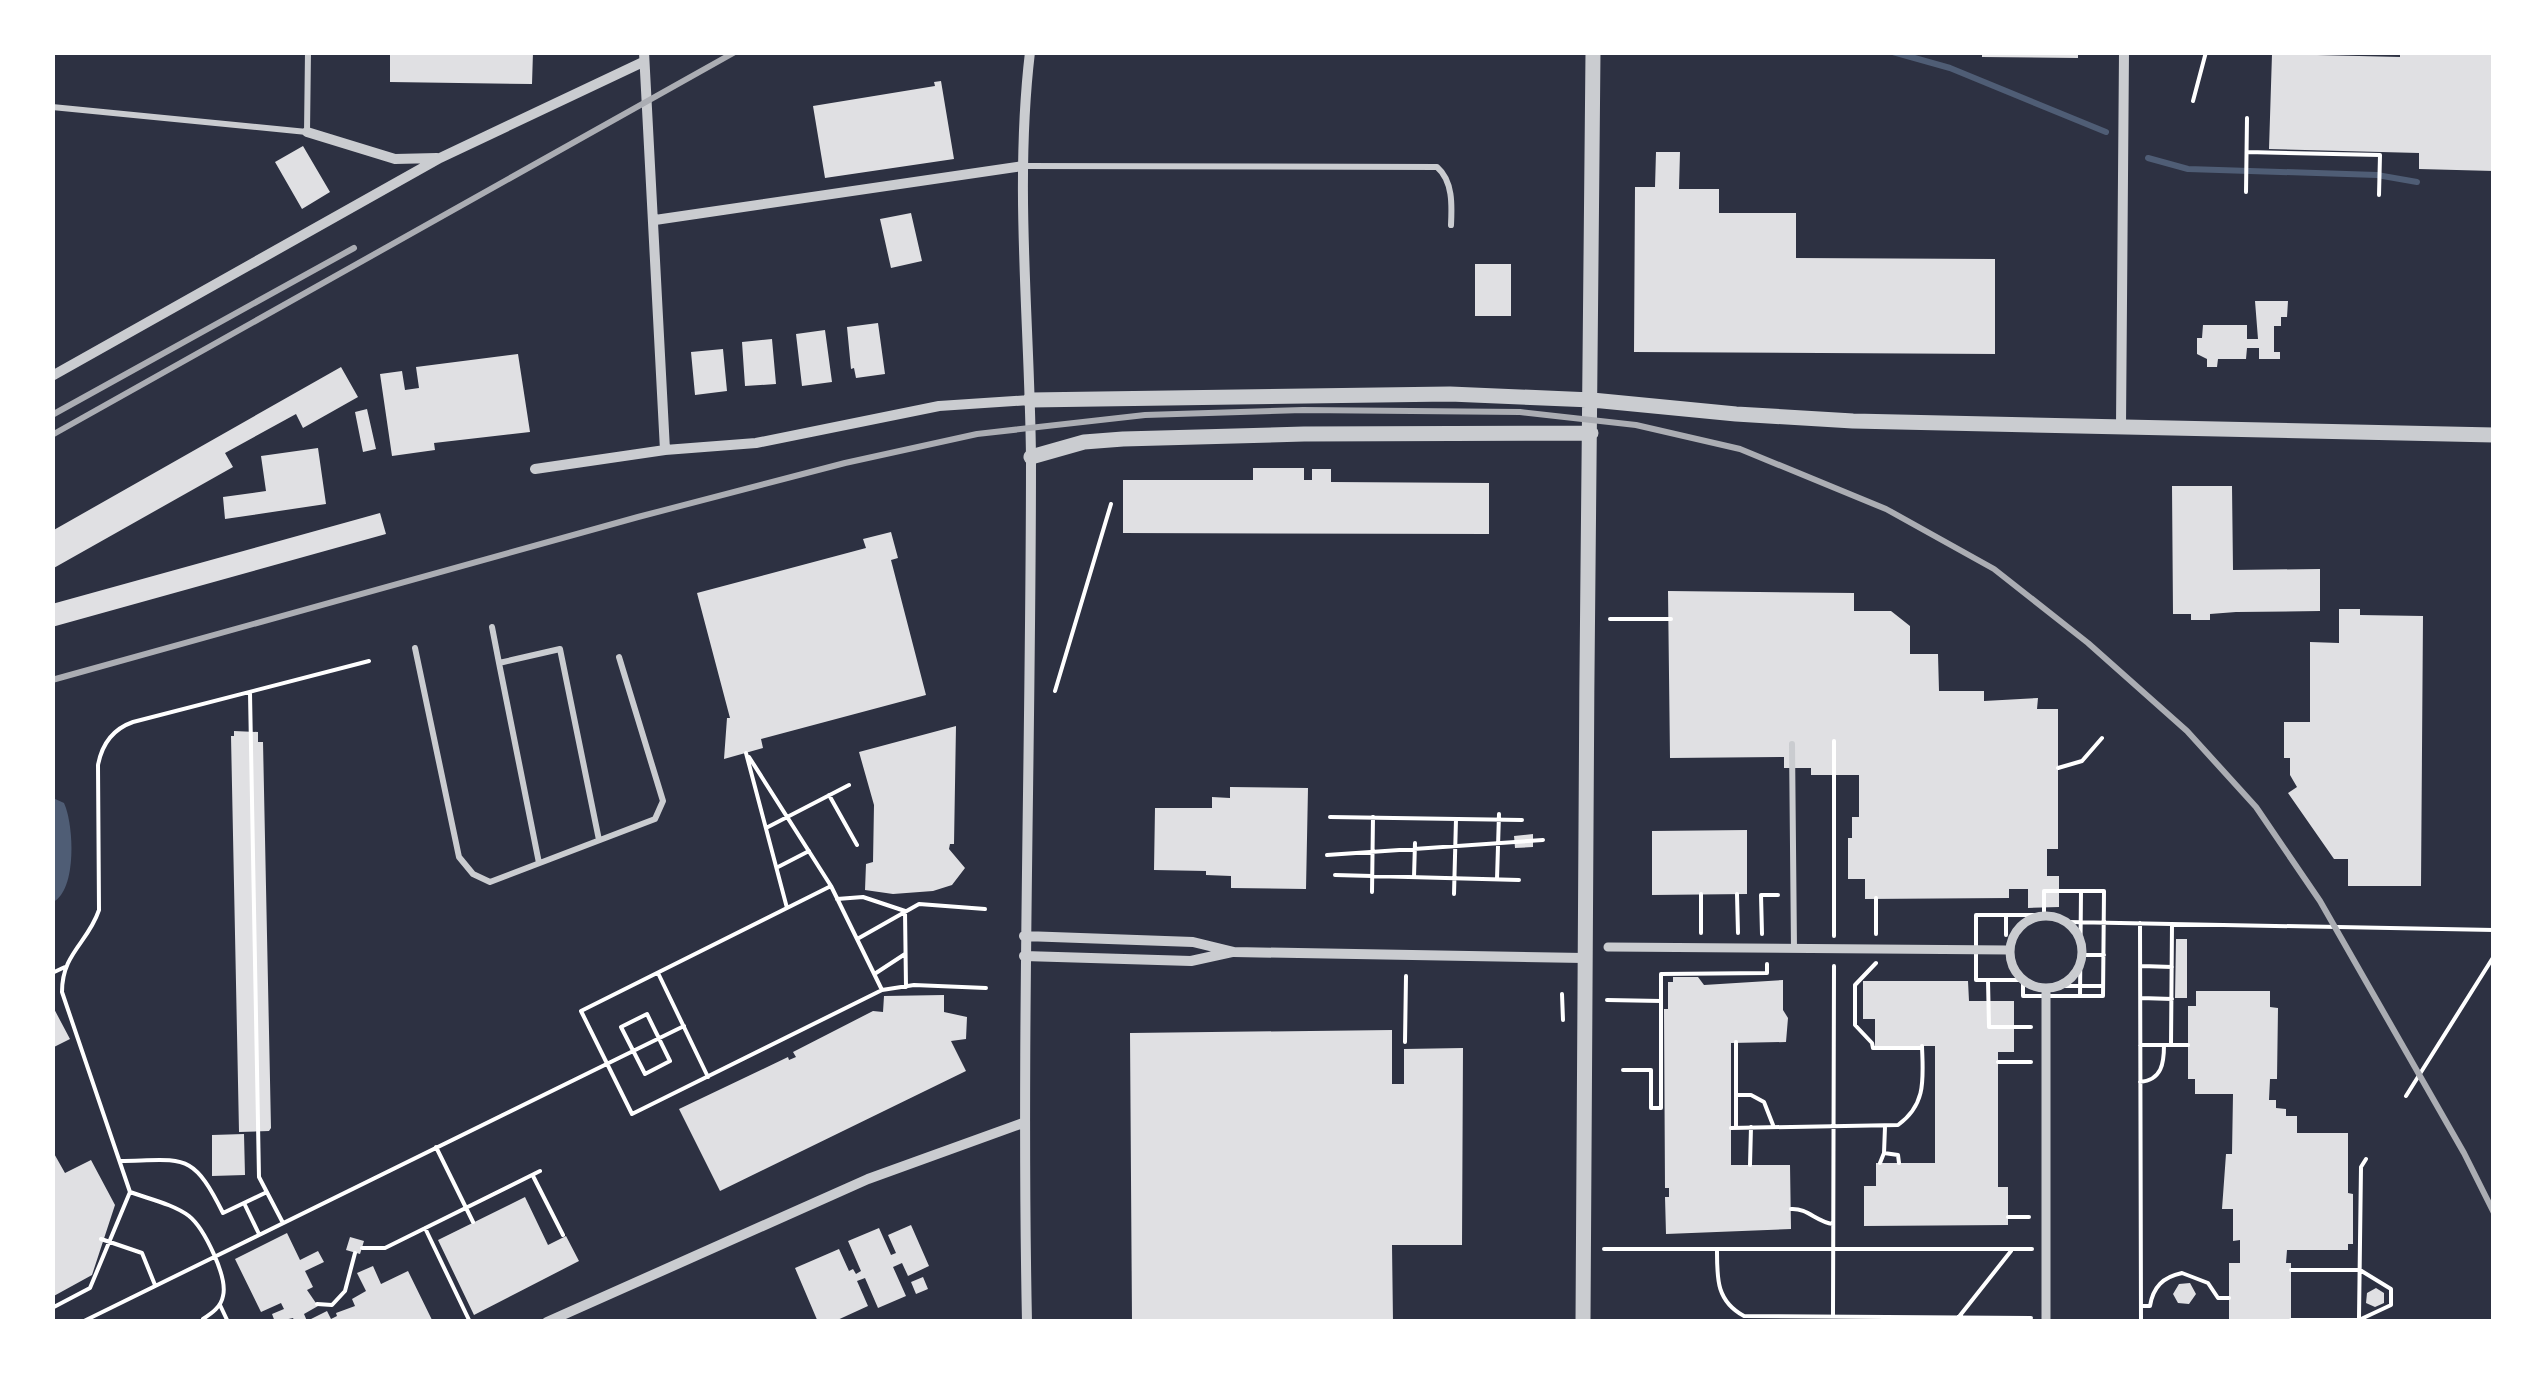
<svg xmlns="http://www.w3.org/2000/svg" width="2546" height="1374" font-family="'Exo 2',sans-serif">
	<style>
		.water { fill: #4f5d75 }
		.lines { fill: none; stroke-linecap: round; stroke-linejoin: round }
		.stream { stroke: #4f5d75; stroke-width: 6 }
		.building { fill: #e0e0e3 }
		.path { stroke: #fff; stroke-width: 4 }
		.service { stroke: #caccd0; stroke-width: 6 }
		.pedestrian { stroke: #caccd0; stroke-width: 9 }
		.minor { stroke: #caccd0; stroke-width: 10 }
		.tertiary { stroke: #caccd0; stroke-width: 15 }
		.rail { stroke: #abadb3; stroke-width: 6 }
	</style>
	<rect width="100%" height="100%" fill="#2d3142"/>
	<path class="water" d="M53,798L64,803C74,825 77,890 53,902Z"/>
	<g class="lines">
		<path class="stream" d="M1893,52L1950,68L2106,132
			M2148,158L2188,169L2377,175L2417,182"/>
	</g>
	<path class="building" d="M390,52H533L532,84L390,82Z
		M1982,52H2078V58L1982,57Z
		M2400,52H2494V171L2419,169V153L2269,149L2272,54L2400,57Z
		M941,81L954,159L825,178L813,106L935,86L934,82Z
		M303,146L330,192L302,209L275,162Z
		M1656,152H1680L1679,189H1719V213H1796V258L1995,259V354L1634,352L1635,187H1655Z
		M911,213L922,261L891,268L880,219Z
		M1475,264H1511V316H1475Z
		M2255,301H2288L2287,317H2281V326H2274V352H2280V359H2259V348H2247L2246,359H2218L2217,367H2207V359L2197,354V338H2202L2203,325H2247V339H2258Z
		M878,323L885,374L856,378L854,368L851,369L847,327Z
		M825,330L832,382L802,386L796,334Z
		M772,339L776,384L745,386L742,342Z
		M723,349L727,391L695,395L691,352Z
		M518,354L530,432L434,443L435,450L392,456L380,374L402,371L405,390L419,388L416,367Z
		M341,367L358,397L303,428L296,414L225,453L233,467L52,569V531Z
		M367,409L376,449L363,452L355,412Z
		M318,448L326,504L225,519L223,497L266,491L261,456Z
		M1253,468H1304V480H1312V469H1331V482L1489,483V534L1123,533V480H1253Z
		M2172,486H2232L2233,570L2320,569V611L2236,612L2210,614V620H2191V614H2173Z
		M380,513L386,534L52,627V604Z
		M891,532L898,558L891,560L926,695L761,739L763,748L724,759L727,718H730L697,593L866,548L863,539Z
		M1668,591L1854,593V611H1891L1910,626V654H1938L1939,691H1984V701L2038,698L2037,709H2058V849H2047V876H2059V907L2028,908V889H2009V898L1865,899V879H1848V838H1852V817H1859V775H1811V768H1784V757L1670,758Z
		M2339,609H2360V615L2423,616L2421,886H2348V859H2334L2288,793L2297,787L2290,775V758H2284V722H2310V642L2339,643Z
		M956,726L954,844H950L949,849L965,868L952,885L933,891L893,894L865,890L866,864L873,862L874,805L859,752Z
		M234,731L258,732V742H263L271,1128L269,1131L239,1132L231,736H234Z
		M1230,787L1308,788L1306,889L1231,888V876L1206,875V871L1154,870L1155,808H1212V797L1230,798Z
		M1747,830V894L1652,895V831Z
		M1533,834V847L1515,848L1514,836Z
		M2176,939H2187V998H2175Z
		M1673,977H1698L1704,985L1783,980V1010L1788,1018L1786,1042L1731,1043V1165H1790L1791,1229L1666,1234L1665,1197H1669V1188H1665L1664,1009H1668V982H1673Z
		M1863,981H1968L1969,1001H2014V1052H1998V1187H2008V1225L1864,1226V1186H1876V1163H1935V1046H1875V1019H1863Z
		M2196,991H2270V1007L2278,1008L2277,1079H2270L2269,1100H2276V1108L2286,1109V1116H2297V1133H2348V1193L2353,1194V1244H2348V1250H2287L2286,1263H2291V1322H2229V1263H2240V1240L2233,1241V1209H2222L2226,1154H2232L2233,1094H2195V1079H2188V1006H2196Z
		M944,995V1012L967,1017L966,1039L951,1041L966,1071L720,1191L679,1109L788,1057L789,1060L796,1057L793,1052L873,1011L883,1012L884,996Z
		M52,1005L70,1039L52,1048Z
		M1392,1030V1084H1404V1049L1463,1048L1462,1245H1392L1393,1322H1132L1130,1033Z
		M244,1134L245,1175L212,1176V1135Z
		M52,1150L65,1173L91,1160L115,1205L92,1275L52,1297Z
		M525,1197L548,1245L566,1236L579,1261L474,1315L438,1240Z
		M911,1225L929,1266L908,1276L902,1263L893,1267L906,1296L878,1308L865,1278L857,1281L868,1306L833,1322H818L795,1268L839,1249L849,1271L853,1269L856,1274L861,1271L848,1241L879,1228L891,1255L896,1253L888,1235Z
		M287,1233L300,1260L318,1251L324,1262L305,1271L313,1287L307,1290L318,1306L304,1314L307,1321L327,1311L331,1319L337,1316L336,1313L355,1306L352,1299L366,1291L357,1273L373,1266L381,1284L408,1271L433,1322H295L293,1318L275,1322L272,1314L284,1309L281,1303L261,1312L235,1259Z
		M350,1237L364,1241L360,1254L346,1250Z
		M923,1277L928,1289L916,1294L911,1282Z
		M2190,1283L2196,1294L2189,1304L2178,1303L2173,1294L2179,1284Z
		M2376,1288L2384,1293V1303L2375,1307L2366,1303L2367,1293Z"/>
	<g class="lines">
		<path class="path" d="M2193,101L2206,52
			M2247,152L2380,155L2379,195
			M2246,192L2247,118
			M1610,619H1671
			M1055,691L1111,504
			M250,693L259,1177L283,1223
			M746,753L787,908
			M749,757L831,886
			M2058,768L2082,761L2102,738
			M829,795L857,845
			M1330,817L1522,820
			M766,828L849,785
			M1327,855L1543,840
			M778,867L809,851
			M1335,875L1519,880
			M1414,877L1415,843
			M1497,879L1499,814
			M831,886L882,990L632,1114L581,1011Z
			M2044,891H2104L2103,996H2023V980H1976V915H2044Z
			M1372,892L1373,817
			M1454,894L1456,819
			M1701,894V933
			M1737,894L1738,933
			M1876,898V934
			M837,899L863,897L905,911L906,987
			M2068,922L2494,930
			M2140,923L2141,1322
			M1762,934L1761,895H1778
			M2006,935V915
			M1834,936V741
			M859,938L919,904L985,909
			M2083,955H2104
			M1876,963L1855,985V1025L1872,1043L1873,1048H1922
			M2142,966L2172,967
			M52,973L65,967
			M658,973L708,1077
			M876,973L905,954
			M1988,980L1989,1027H2031
			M2062,986H2103
			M882,990L914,985L986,988
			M1562,994L1563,1020
			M2080,996L2081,891
			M2141,998L2172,999
			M1607,1000L1661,1001
			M647,1014L670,1061L645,1074L621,1027Z
			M1405,1042L1406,976
			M1736,1042V1128
			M2140,1045H2188
			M2171,1045L2172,924
			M1998,1062H2031
			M1623,1070H1651V1108H1661V974L1767,973V964
			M2140,1082C2162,1080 2164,1063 2164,1045
			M1736,1095H1751L1764,1102L1773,1125
			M2406,1096L2494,956
			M1885,1127L1884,1153L1898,1155L1899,1163
			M1731,1128L1898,1125C1927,1104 1923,1078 1922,1046
			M436,1147L473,1222
			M120,1161C185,1160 192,1151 223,1213L267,1192
			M1880,1163L1884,1153
			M1750,1165L1751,1127
			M533,1176L563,1235
			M130,1192C149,1199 173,1204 189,1216C204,1228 228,1277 223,1296C221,1307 212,1313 203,1319
			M244,1203L259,1234
			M1791,1209C1808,1208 1816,1222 1833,1224
			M2008,1217H2029
			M425,1228L470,1322
			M101,1239L142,1253L155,1285
			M362,1248H385L540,1171
			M1604,1249H2032
			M1717,1249C1717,1278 1716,1301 1744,1316L2031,1318
			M317,1304L332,1305L345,1291L355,1253
			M220,1305L228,1322
			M2141,1306H2150C2153,1287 2163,1277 2182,1273L2208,1283L2218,1298H2229
			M52,1308L90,1288L130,1192L62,992C62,953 88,943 99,910L98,765C102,744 113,729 133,722L369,661
			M1833,1316L1834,966
			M1958,1318L2011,1251
			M2359,1318L2361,1167L2366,1159
			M2291,1320H2359L2391,1305V1289L2360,1270H2291
			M82,1322L684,1026"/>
		<path class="service" d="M52,107L307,132L308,52
			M1023,166L1437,167C1453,181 1452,205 1451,225
			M492,627L499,663
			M415,648L459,857L473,874L490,882L655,819L663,801L619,657
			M1792,744L1794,948
			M539,863L499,663L560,649L599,840"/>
		<path class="pedestrian" d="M2010 952a36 36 0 1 1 72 0a36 36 0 1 1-72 0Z
			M1608,947L2009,950
			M2046,988V1322"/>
		<path class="minor" d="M644,52L665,450
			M307,132L395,159L437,158
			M655,220L1023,166
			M52,376L440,158L643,62
			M2121,426L2124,52
			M535,469L665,450L756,443L939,406L1030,400
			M1024,936L1193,942L1234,952L1584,958
			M1024,956L1191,961L1232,952
			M547,1322L868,1179L1023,1123
			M1027,1322C1021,1034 1031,747 1031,460C1030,325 1014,187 1030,52"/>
		<path class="tertiary" d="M1030,400L1450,394L1592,400L1736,414L1853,421L2494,435
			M1031,457L1084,442L1123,439L1304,434L1591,433
			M1583,1322C1583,898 1590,476 1593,52"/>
		<path class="rail" d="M52,415L354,248
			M52,435L735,52
			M52,680L638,517L845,463L977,434L1145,415L1303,410L1520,412L1636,425L1740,449L1886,509L1994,569L2088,643L2187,731L2256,807L2320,901L2464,1153L2494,1213"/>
	</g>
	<rect width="2546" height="1374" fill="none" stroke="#ffffff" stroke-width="110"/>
</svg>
